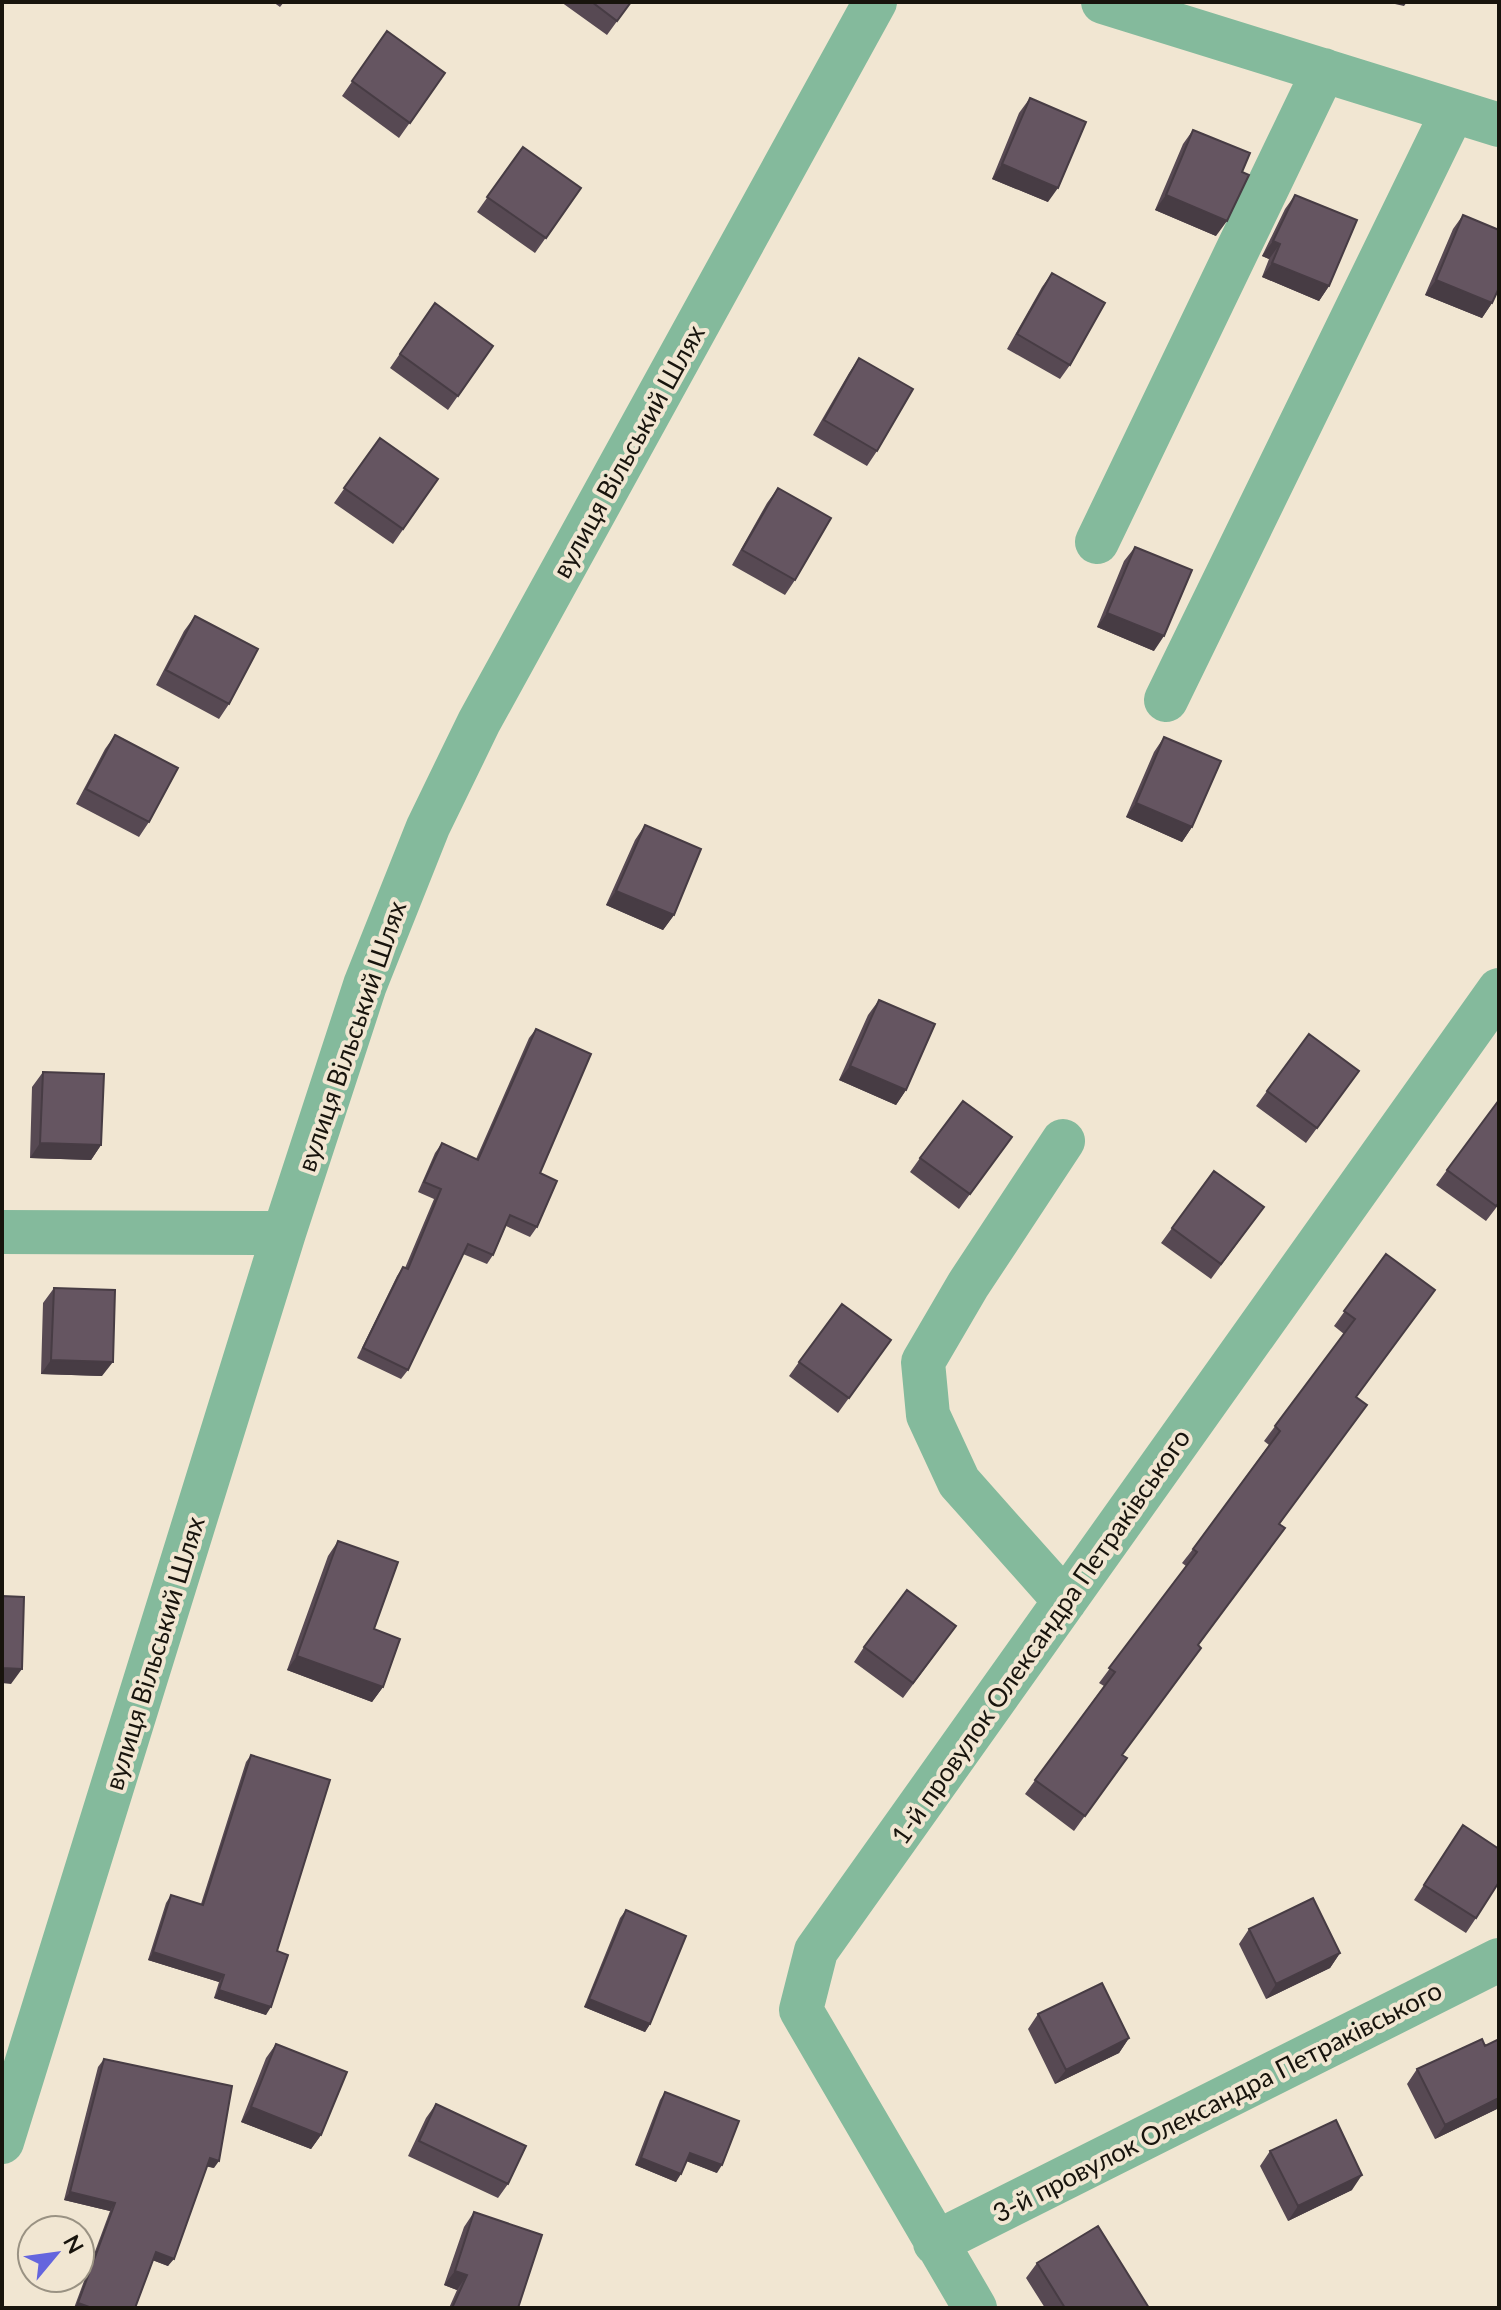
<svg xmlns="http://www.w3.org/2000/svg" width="1501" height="2310" font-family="Lato,sans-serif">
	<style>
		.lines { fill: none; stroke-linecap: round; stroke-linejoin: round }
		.minor { stroke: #84ba9c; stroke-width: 44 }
		.wall { fill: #574953 }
		.shaded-wall { fill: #473c44 }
		.building { fill: #655561; stroke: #473c44; stroke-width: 2 }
		.labels { text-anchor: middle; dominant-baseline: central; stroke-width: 8; stroke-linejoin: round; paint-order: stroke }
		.street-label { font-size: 26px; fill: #18140d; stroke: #f1e6d2 }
	</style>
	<rect width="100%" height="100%" fill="#f1e6d2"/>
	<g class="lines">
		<path class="minor" d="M1103,2L1499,125
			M1097,542L1324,70
			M1166,700L1453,111
			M1063,1141L968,1285L923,1362L928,1415L959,1482L1065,1601
			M2,1232L284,1233
			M2,2142L284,1233L365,985L428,827L479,722L875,2
			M935,2243L1499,1960
			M975,2308L801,2010L816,1951L1499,990"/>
	</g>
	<path class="wall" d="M273,2H284L280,7Z
		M561,2H631L607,35Z
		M387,31L445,73L399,138L342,96Z
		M1030,98L1048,202L992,179L1019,113Z
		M1193,130L1216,236L1155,210L1183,144Z
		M523,147L581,188L535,253L477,212Z
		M1295,195L1329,286L1319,301L1262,277L1269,259L1262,256L1285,209Z
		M1463,215L1492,303L1482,318L1425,295L1453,229Z
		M1052,273L1070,365L1060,379L1007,349L1042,287Z
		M435,303L493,346L448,410L390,368Z
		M859,358L877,451L867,466L813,435L849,373Z
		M380,438L438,479L393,544L334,503Z
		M778,488L795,580L785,595L732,565L767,503Z
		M1135,547L1154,651L1097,627L1124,561Z
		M195,616L229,704L219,719L156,685L184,631Z
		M115,735L149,822L139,837L76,804L105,749Z
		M1164,737L1192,827L1182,842L1126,817L1154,752Z
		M645,825L674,915L663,930L606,905L635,840Z
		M879,1000L906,1090L896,1105L839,1080L868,1015Z
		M536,1029L540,1173L537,1227L530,1237L506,1226L493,1255L487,1264L463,1254L408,1370L401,1379L357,1358L397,1276L403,1267L405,1268L434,1199L418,1192L435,1153L442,1143L476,1159L529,1038Z
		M1359,1071L1306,1143L1256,1106L1267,1091Z
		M43,1072L101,1145L91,1160L30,1158L32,1087Z
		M1012,1137L959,1209L910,1172L920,1158Z
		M1447,1170L1499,1204L1486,1221L1436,1185Z
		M1264,1207L1211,1279L1161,1243L1172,1228Z
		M1386,1254L1356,1398L1280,1524L1198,1646L1122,1755L1127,1758L1074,1831L1025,1794L1104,1686L1099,1683L1186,1566L1182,1563L1193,1549L1269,1445L1264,1441L1344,1334L1334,1326Z
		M54,1288L102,1376L41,1374L43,1303Z
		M891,1340L838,1413L789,1376L799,1362Z
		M338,1541L374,1629L383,1687L372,1702L287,1670L328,1556Z
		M956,1626L903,1698L854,1662L864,1647Z
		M251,1755L277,1951L266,2015L214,1998L219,1982L148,1960L166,1903L171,1895L201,1904L246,1762Z
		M1463,1825L1476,1918L1466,1933L1414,1900Z
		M626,1910L650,2024L645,2032L584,2007L620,1918Z
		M1249,1929L1340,1953L1330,1968L1266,1999L1239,1944Z
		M1038,2014L1129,2038L1119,2053L1055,2084L1028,2029Z
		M1499,2039V2108L1435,2139L1407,2084L1417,2069L1485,2046Z
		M276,2044L321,2135L311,2149L241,2122L266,2058Z
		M104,2059L214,2168L207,2166L168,2266L152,2260L135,2308H74L110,2211L64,2200L98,2067Z
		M665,2092L717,2173L686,2161L676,2182L635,2165L660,2100Z
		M436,2104L508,2184L498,2198L408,2156L426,2118Z
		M1270,2151L1352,2190L1288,2221L1260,2166Z
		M474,2212L518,2308H449L457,2290L444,2285L464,2227Z
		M1037,2263L1149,2308H1045L1026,2278Z"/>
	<path class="shaded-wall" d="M1386,2H1407L1404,6Z
		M1002,164L1058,188L1048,202L992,179Z
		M1166,195L1227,221L1216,236L1155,210Z
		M1273,241L1280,244L1269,259L1262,256Z
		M1272,263L1329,286L1319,301L1262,277Z
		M1436,280L1492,303L1482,318L1425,295Z
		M1107,613L1164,636L1154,651L1097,627Z
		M1136,803L1192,827L1182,842L1126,817Z
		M616,891L674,915L663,930L606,905Z
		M850,1066L906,1090L896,1105L839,1080Z
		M40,1143L101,1145L91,1160L30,1158Z
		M51,1360L113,1362L102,1376L41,1374Z
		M297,1656L383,1687L372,1702L287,1670Z
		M2,1668L22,1669L11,1684L2,1683Z
		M153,1952L224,1975L219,1982L148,1960Z
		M1340,1953L1330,1968L1266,1999L1276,1984Z
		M219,1990L271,2007L266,2015L214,1998Z
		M589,1999L650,2024L645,2032L584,2007Z
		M1129,2038L1119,2053L1055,2084L1066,2070Z
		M1499,2098V2108L1435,2139L1445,2125Z
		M251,2107L321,2135L311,2149L241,2122Z
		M690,2153L722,2165L717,2173L684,2160Z
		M210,2158L219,2161L214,2168L204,2166Z
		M641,2158L681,2174L676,2182L635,2165Z
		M1362,2175L1352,2190L1288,2221L1298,2206Z
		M70,2192L115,2203L110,2211L64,2200Z
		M156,2252L174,2259L168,2266L150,2259Z
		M455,2271L467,2275L457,2290L444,2285Z
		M78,2303L92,2308H74Z"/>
	<path class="building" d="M592,2H631L617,21Z
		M387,31L445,73L410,123L352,81Z
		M1030,98L1086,122L1058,188L1002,164Z
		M1193,130L1250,153L1242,172L1249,175L1227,221L1166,195Z
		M523,147L581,188L546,238L487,197Z
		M1295,195L1357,220L1329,286L1272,263L1280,244L1273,241Z
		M1463,215L1499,230V288L1492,303L1436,280Z
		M1052,273L1105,303L1070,365L1017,334Z
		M435,303L493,346L458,396L400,354Z
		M859,358L913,389L877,451L824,420Z
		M380,438L438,479L403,529L344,488Z
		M778,488L831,518L795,580L742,550Z
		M1135,547L1192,570L1164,636L1107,613Z
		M195,616L258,649L229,704L166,670Z
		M115,735L178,768L149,822L86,789Z
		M1164,737L1221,761L1192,827L1136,803Z
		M645,825L701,849L674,915L616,891Z
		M879,1000L935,1024L906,1090L850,1066Z
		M536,1029L591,1054L540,1173L557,1181L537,1227L510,1215L493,1255L468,1244L408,1370L363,1348L403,1267L408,1269L441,1189L424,1182L442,1143L478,1160Z
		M1309,1034L1359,1071L1317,1128L1267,1091Z
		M43,1072L104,1074L101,1145L40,1143Z
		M1499,1100V1203L1496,1206L1447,1170Z
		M963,1101L1012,1137L970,1194L920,1158Z
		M1214,1171L1264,1207L1221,1264L1172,1228Z
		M1386,1254L1435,1290L1356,1397L1367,1405L1279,1524L1285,1528L1198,1645L1201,1648L1122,1755L1127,1758L1085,1816L1035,1780L1115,1672L1109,1668L1197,1552L1193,1549L1280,1431L1275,1426L1355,1319L1344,1311Z
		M54,1288L115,1290L113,1362L51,1360Z
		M842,1304L891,1340L849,1398L799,1362Z
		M338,1541L398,1562L374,1629L400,1639L383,1687L297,1656Z
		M907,1590L956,1626L913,1683L864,1647Z
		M2,1596L24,1597L22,1669L2,1668Z
		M251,1755L330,1780L277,1951L288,1955L271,2007L219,1990L224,1975L153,1952L171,1895L203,1905Z
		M1463,1825L1499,1849V1882L1476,1918L1424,1885Z
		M1313,1898L1340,1953L1276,1984L1249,1929Z
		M626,1910L686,1936L650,2024L589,1999Z
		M1102,1983L1129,2038L1066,2070L1038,2014Z
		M1482,2039L1485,2046L1499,2039V2098L1445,2125L1417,2069Z
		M276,2044L347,2072L321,2135L251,2107Z
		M104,2059L232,2086L219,2161L210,2158L174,2259L156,2252L135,2308H92L78,2303L115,2203L70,2192Z
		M665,2092L739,2121L722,2165L690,2153L681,2174L641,2158Z
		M436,2104L526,2146L508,2184L419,2141Z
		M1336,2120L1362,2175L1298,2206L1270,2151Z
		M474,2212L542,2235L518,2308H452L467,2275L455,2271Z
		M1098,2226L1149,2308H1065L1037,2263Z"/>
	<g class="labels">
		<g class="street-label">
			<text transform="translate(628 451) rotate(-61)">вулиця Вільський Шлях</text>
			<text transform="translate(351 1036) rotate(-71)">вулиця Вільський Шлях</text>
			<text transform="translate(1040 1636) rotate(-55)">1-й провулок Олександра Петраківського</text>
			<text transform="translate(154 1653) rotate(-73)">вулиця Вільський Шлях</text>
			<text transform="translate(1217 2101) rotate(-27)">3-й провулок Олександра Петраківського</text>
		</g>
	</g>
	<rect width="1501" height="2310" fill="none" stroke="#18140d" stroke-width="8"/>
	<g transform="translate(56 2254) rotate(61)"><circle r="38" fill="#f1e6d2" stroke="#9a9283" stroke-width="2"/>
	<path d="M0-6L14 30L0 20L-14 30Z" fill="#6465de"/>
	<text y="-12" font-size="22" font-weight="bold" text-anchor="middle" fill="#18140d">N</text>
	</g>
</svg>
